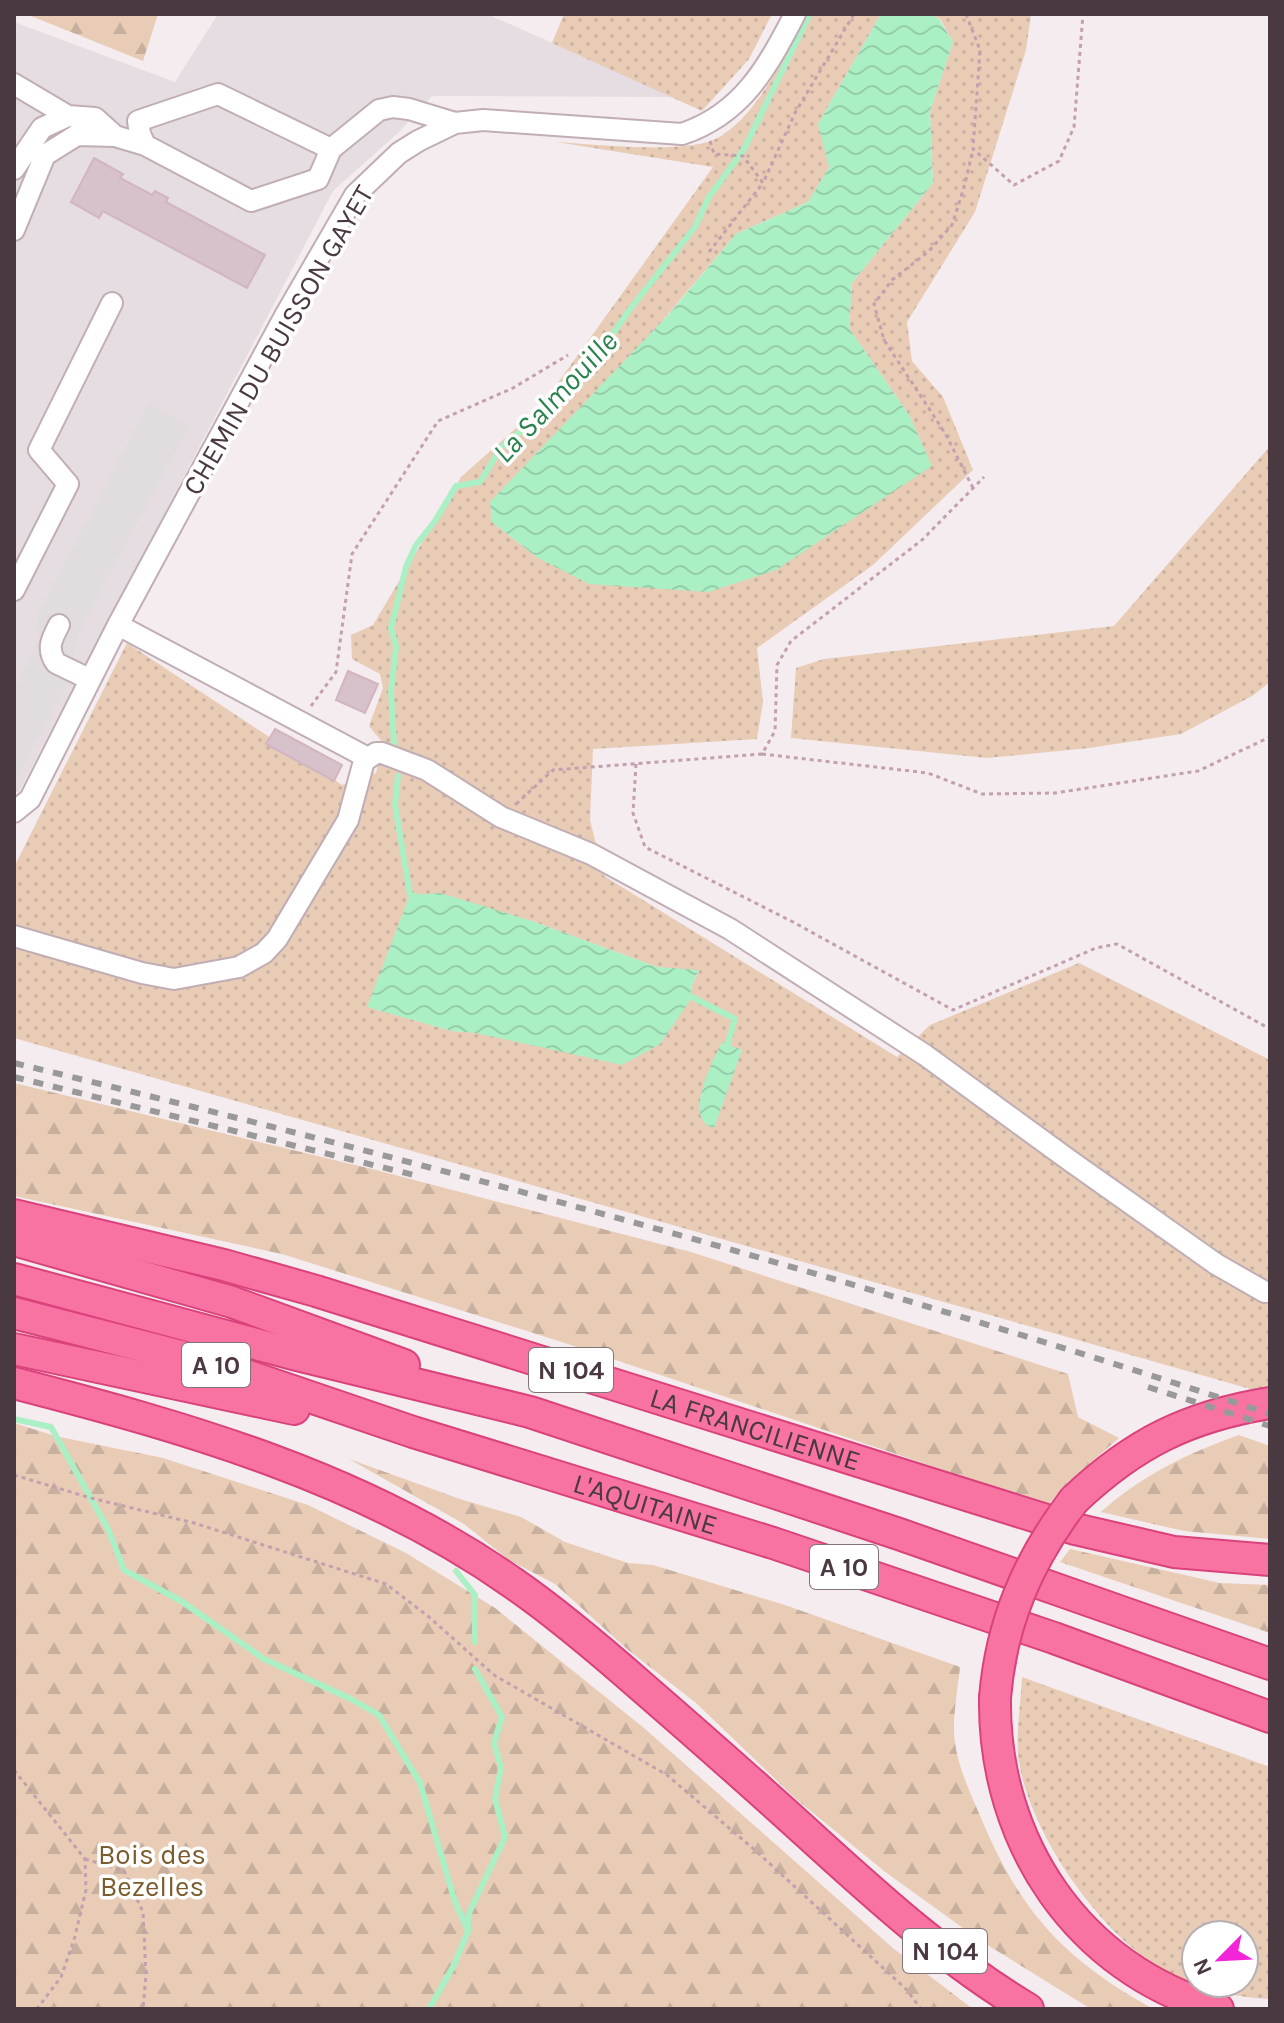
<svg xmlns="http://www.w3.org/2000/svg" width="1284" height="2023" font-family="Karla,sans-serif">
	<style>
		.industrial { fill: #e5dde1 }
		.grass { fill: url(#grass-dots); fill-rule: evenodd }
		.forest { fill: url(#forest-firs) }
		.parking { fill: #e1dcde }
		.water { fill: url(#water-waves) }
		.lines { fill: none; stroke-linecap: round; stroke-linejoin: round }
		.stream { stroke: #abefc5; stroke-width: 6 }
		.building { fill: #d7c1ca; stroke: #d1b5c0; stroke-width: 2 }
		.minor-casing { stroke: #c1aeb5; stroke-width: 24 }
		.highway-casing { stroke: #d9427c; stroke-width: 34 }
		.path { stroke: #c2a0ad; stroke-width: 3; stroke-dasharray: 4 4; stroke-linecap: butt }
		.minor { stroke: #fff; stroke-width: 20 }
		.highway { stroke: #f973a2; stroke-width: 30 }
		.rail { stroke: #999; stroke-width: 6; stroke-dasharray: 10 10; stroke-linecap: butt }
		.highway-bridge-casing { stroke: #d9427c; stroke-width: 34; stroke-linecap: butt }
		.highway-bridge { stroke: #f973a2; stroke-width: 30 }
		.labels { text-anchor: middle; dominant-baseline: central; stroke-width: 7; stroke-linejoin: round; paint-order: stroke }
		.shield { fill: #fff; stroke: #807479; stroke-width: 2 }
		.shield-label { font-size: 26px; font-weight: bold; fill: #4a3940 }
		.street-label { font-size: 28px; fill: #4a3940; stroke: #fff }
		.park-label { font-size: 28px; fill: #7b5c2d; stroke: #fff }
		.water-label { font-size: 30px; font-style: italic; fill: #2a834e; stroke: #fff }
	</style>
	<defs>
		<pattern id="grass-dots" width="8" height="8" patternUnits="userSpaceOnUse" patternTransform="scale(2)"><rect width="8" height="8" fill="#e8ccb6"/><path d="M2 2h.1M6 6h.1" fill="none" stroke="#c8b09e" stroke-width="1.8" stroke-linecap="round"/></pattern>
		<pattern id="forest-firs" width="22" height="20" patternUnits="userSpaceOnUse" patternTransform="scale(2)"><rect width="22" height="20" fill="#e8ccb6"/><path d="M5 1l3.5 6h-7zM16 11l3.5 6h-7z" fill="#c8b09e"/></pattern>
		<pattern id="water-waves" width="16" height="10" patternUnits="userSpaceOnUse" patternTransform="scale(2)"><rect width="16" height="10" fill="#abefc5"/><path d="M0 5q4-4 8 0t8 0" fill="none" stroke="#95ceaa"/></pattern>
	</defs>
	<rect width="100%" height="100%" fill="#f5ecef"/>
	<path class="industrial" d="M218,14H487L675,97L432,96L398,133L333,191L19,792H14V22L175,82Z"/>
	<path class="grass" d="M564,14H772L749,59L702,111L552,43Z
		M803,14H881L818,124L830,167L808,202L736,234L492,522L538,558L931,466L909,415L849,328L852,283L933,183L930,111L953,42L940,19L930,14H1031L1026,50L975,212L907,322L912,361L943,397L973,470L873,565L757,648L763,702L757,739L593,749L590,820L604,876L897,1057L930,1025L1079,963L1270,1060V1386L1254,1390L14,1038V867L127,643L342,785L376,773L383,743L369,726L383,688L380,674L352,659L351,635L373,625L461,477L542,405L713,167L556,142C594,144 692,156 721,136C763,108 783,57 803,14ZM410,895L532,921L657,967L699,971L692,985L689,1002L476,1033L452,1031L368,1007Z
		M1270,446V682L1252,696L1181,734L1089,748L987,758L791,738L796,668L824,659L1114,626Z
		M1022,1677L1270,1767V1999C1237,1998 1200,1989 1170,1974C1103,1939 1031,1836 1019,1762C1015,1740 1021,1701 1022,1677ZM1244,1935V1983H1196V1935Z"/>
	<path class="forest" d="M26,14H158L143,61Z
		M14,1083L376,1170L691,1252L1068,1374L1078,1417L1119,1438L1067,1483L1048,1505L568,1344L282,1254L14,1196Z
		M14,1423L55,1436L163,1458L308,1505L406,1553L495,1608L644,1728L894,1949L973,2009H14Z
		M1239,1435L1270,1446V1539L1184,1531L1101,1512C1141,1476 1188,1453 1239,1435Z
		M349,1459L463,1500L521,1517L565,1542L628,1563L653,1565L785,1605L960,1667C958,1687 954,1708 954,1729C954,1756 967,1786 978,1811C1019,1910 1060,1957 1153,2009H1091L981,1941L884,1871L796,1799L696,1703L627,1649L555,1584L509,1560L464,1524Z
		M1070,1549L1220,1583L1270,1585V1633L1060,1562Z"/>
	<path class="parking" d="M149,403L189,426L77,635L72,675L18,775L14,772V690L39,639L38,614Z"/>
	<path class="water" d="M881,14H930L939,19L953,42L930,111L933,183L852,283L849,328L909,415L932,466L776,570L708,592L589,584L538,558L492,522L490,502L669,314L736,234L808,202L829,167L818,124Z
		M440,893L532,921L657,967L699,970L692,985L689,1002L660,1044L622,1065L476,1033L452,1031L367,1007L410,895Z
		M722,1042L742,1050L714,1128C682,1121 712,1062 722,1042Z"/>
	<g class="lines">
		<path class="stream" d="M394,746L391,691L396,647L391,628L406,567L416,545L435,521L456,486L480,482L502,446L549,409L591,365L630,309L695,227L709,197L744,149L810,14
			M398,776L395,805L410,895L418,897
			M684,993L735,1019L726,1049
			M14,1419L51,1427L108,1529L124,1570L181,1601L264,1659L351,1699L379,1715L420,1783L455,1902L468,1931
			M456,1571L475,1595V1642
			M429,2009L454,1965L468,1931L469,1913L505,1837L495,1799L501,1767L494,1743L502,1717L475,1669"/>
	</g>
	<path class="building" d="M94,158L123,174L120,178L152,195L155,191L168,198L166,202L265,255L247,288L103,211L99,218L71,202Z
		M348,671L378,684L365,713L336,700Z
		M275,729L342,765L334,781L266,744Z"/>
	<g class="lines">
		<g class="minor-casing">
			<path id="minor" d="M14,84L68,116
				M331,149L218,94L138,121L140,134L145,145L251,201L318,179L331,149L379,110L393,107L409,109L455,123
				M14,169L42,128L68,116L95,118L115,136
				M14,230L45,155L77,135L115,136L145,145
				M14,590L68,484L39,450L112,303
				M59,625C52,638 46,649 56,663L89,679
				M118,625L368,758
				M14,812L30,799L118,625L286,314L355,195L399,153L418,141L455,123L483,120L682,134C742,114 767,68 795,14
				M14,936L142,973L174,979L239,967L264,953L277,939L348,820L364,761L376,753H382L427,770L501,817L591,854L730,929L925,1055L1069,1160L1216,1264L1265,1292"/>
		</g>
		<g class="highway-casing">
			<g id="highway">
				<path id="s1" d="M14,1215L224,1265L316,1291L1075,1529L1174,1552L1270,1560"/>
				<path d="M14,1240L232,1302L404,1365"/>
				<path d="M14,1279L297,1355L530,1412L899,1534L1270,1664"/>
				<path id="s2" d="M14,1313L216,1365L413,1432L773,1543L1054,1638L1270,1717"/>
				<path d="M14,1349L294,1409"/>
				<path d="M14,1383C188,1428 364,1478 513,1583C558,1614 600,1650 641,1686C701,1738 760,1790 818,1843C884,1903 951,1963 1028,2009"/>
				<path d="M1074,1500C1134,1443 1189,1416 1270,1403"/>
				<path d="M995,1698C993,1842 1078,1969 1218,2009"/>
			</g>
		</g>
		<path class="path" d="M966,14L980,50L973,149L1014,185L1059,161L1074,127L1083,14
			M710,141L714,154L743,156L763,183L795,113L854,14
			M709,252L763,183
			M973,488L945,433L884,340L874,304L892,280L929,251L952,225L965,184L973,149
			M311,706L336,672L352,554L438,421L513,388L568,355
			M762,754L928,773L982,794L1055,793L1198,771L1270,737
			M636,764L633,813L645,847L793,922L953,1010L1096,948L1117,944L1270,1029
			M516,804L553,770L762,754L775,731L777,665L791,641L922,540L984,477
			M14,1475L91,1498L194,1523L386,1584L429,1617L494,1675L667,1775L756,1851L906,1989L921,2009
			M14,1770L85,1859L86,1890L74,1940L61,1977L37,2009
			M85,1859L124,1871L143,1912L146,1975L143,2009"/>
		<use href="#minor" class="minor"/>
		<use href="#highway" class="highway"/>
		<path class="rail" d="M14,1063C437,1165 857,1278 1270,1414
			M14,1077L418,1176
			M1148,1387L1270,1426"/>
		<g class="highway-bridge-casing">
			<path id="highway-bridge" d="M995,1698C1001,1623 1028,1560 1074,1500"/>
		</g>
		<use href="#highway-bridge" class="highway-bridge"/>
	</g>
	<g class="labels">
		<g class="shield">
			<rect x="182" y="1343" width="68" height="44" rx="6"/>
			<rect x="529" y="1348" width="84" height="44" rx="6"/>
			<rect x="810" y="1545" width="68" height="44" rx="6"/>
			<rect x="903" y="1929" width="84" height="44" rx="6"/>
		</g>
		<g class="shield-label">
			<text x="216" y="1365">A 10</text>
			<text x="571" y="1370">N 104</text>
			<text x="844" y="1567">A 10</text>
			<text x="945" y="1951">N 104</text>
		</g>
		<g class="street-label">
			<text transform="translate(278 340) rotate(-60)">CHEMIN DU BUISSON GAYET</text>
			<text stroke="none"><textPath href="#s1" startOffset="772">LA FRANCILIENNE</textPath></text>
			<text stroke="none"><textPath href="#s2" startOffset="660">L'AQUITAINE</textPath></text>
		</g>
		<g class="park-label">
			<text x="152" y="1854">Bois des<tspan x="152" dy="32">Bezelles</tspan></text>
		</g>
		<g class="water-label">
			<text transform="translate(555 397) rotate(-47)">La Salmouille</text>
		</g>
	</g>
	<rect width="1284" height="2023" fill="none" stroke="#4a3940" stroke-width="32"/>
	<g transform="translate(1220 1959) rotate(246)"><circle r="38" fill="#ffffff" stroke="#b7b0b3" stroke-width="2"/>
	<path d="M0-6L14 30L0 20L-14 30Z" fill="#f325d8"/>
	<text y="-12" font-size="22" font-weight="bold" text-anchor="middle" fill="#4a3940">N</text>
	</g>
</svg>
